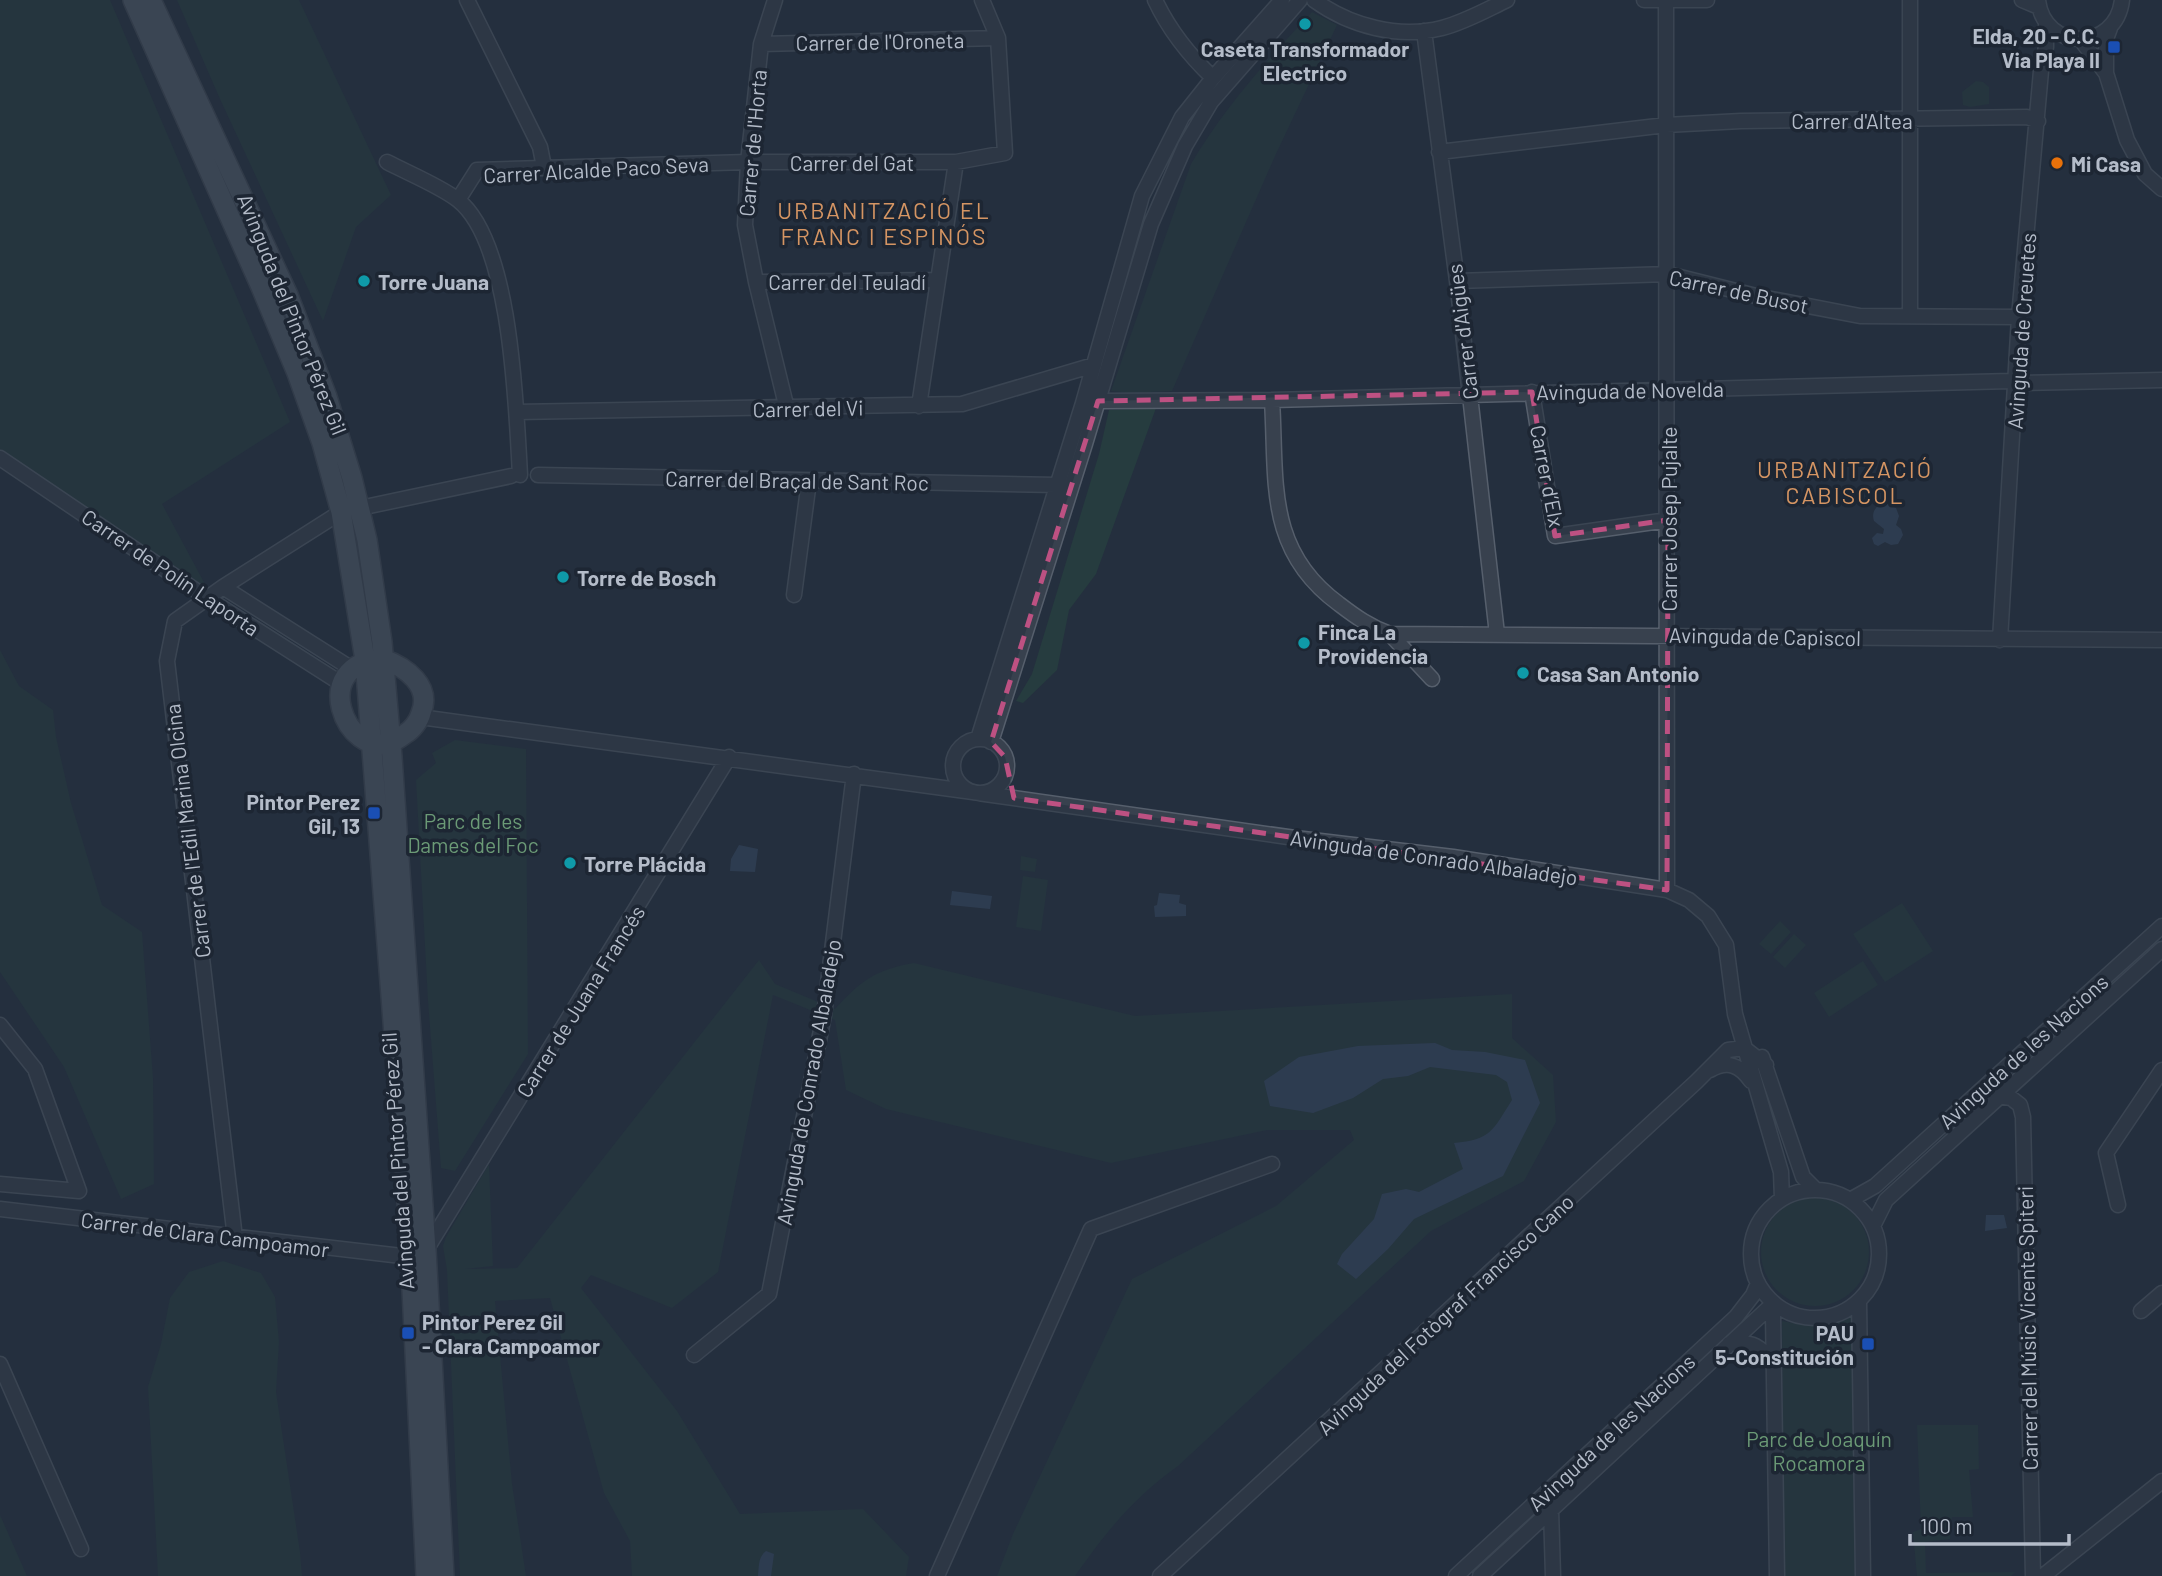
<svg xmlns="http://www.w3.org/2000/svg" width="2162" height="1576" font-family="Barlow,sans-serif">
	<style>
		.green { fill: #263c3f }
		.water { fill: #394c67 }
		.lines { fill: none; stroke-linecap: round; stroke-linejoin: round }
		.minor-casing { stroke: #565f6c; stroke-width: 17 }
		.major-casing { stroke: #414a57; stroke-width: 22 }
		.minor { stroke: #38414e; stroke-width: 14 }
		.major { stroke: #56606e; stroke-width: 19 }
		.marked { fill: none; stroke: #bd5182; stroke-width: 5; stroke-dasharray: 14 9; stroke-linejoin: round }
		.culture-dot { fill: #0f9aa8; stroke: #1d2633; stroke-width: 2.5 }
		.transit-dot { fill: #1a4fb4; stroke: #1d2633; stroke-width: 2.5 }
		.food-dot { fill: #e8710a; stroke: #1d2633; stroke-width: 2.5 }
		.labels { text-anchor: middle; dominant-baseline: central; stroke-width: 7; stroke-linejoin: round; paint-order: stroke }
		.poi-label { font-size: 21px; font-weight: bold; fill: #b4bcc9; stroke: #1d2633; text-anchor: start }
		.street-label { font-size: 21px; fill: #b4bcc9; stroke: #1d2633 }
		.park-label { font-size: 21px; fill: #6b9a76; stroke: #1d2633 }
		.neighbourhood-label { font-size: 23px; letter-spacing: 2px; fill: #d59563; stroke: #1d2633 }
	</style>
	<rect width="100%" height="100%" fill="#242f3e"/>
	<path class="green" d="M0,0H110L290,422L162,504L207,588L0,451Z
		M177,0H299L391,195L356,227L323,321L220,99Z
		M1312,12L1337,25L1275,156L1172,391L1130,393L1111,391L1191,164C1224,108 1268,59 1312,12Z
		M1976,81L1983,82L1989,87V104L1970,107L1963,105L1962,92Z
		M1156,408L1096,574L1069,610L1057,670L1023,703L1016,701L1032,674L1099,454L1109,410Z
		M0,650L19,686L53,710L56,737L71,803L102,905L142,932L153,1078L154,1184L121,1199L64,1067L0,972Z
		M455,740L526,749L528,1054L455,1171L441,1168L428,1001L416,780L436,763L432,753Z
		M1021,856L1037,859L1035,872L1020,870Z
		M1023,876L1048,880L1041,931L1016,927Z
		M1902,903L1933,951L1885,982L1853,934Z
		M1780,921L1791,932L1771,954L1759,944Z
		M1794,934L1806,945L1785,968L1773,957Z
		M759,960L775,984L835,1009C861,981 874,970 914,963L1135,1016L1512,994V1038L1553,1075L1556,1122L1524,1181L1431,1231L1178,1466C1132,1499 1107,1531 1075,1576H997L1013,1534L1132,1279L1276,1206L1354,1140L1350,1130H1267L1111,1163L886,1109L846,1090L835,1020L773,995L718,1272L672,1308L591,1275L581,1288L677,1411L740,1514L863,1509L909,1557L906,1576H632L630,1541L604,1493L550,1298L495,1301L512,1484L526,1576H460L447,1270L443,1246L446,1237L489,1164L493,1266L465,1269L517,1268Z
		M1863,961L1878,985L1829,1017L1814,993Z
		M1761 1252a54 54 0 1 1 108 0a54 54 0 1 1-108 0Z
		M223,1261L261,1273L275,1297L279,1342L276,1392L300,1552L302,1576H158L148,1387L161,1344L170,1298L189,1272Z
		M1852,1313L1856,1576H1784L1782,1321C1806,1326 1829,1322 1852,1313Z
		M1917,1425H1978L1979,1469L1969,1470L1973,1517H1952L1950,1539L1925,1542L1926,1573L2015,1572L2011,1576H1917L1913,1532L1921,1529Z
		M0,1515L27,1576H0Z"/>
	<path class="water" d="M1885,503L1896,508L1899,516L1896,525L1901,529L1903,535L1898,544L1891,545L1885,542L1878,546L1874,544L1872,538L1877,533L1883,534L1884,529L1874,521C1871,512 1876,505 1885,503Z
		M739,845L758,849L755,872L730,871L731,859Z
		M952,891L992,896L990,909L950,905Z
		M1159,893L1180,895L1179,903L1186,905V916L1155,917L1154,906L1157,905Z
		M1435,1043L1452,1050L1485,1052L1525,1060L1540,1103L1503,1176L1414,1219L1388,1249L1356,1279L1337,1264L1342,1254L1374,1219L1382,1194L1406,1189L1419,1192L1463,1169L1454,1143C1491,1140 1493,1130 1512,1100L1507,1082L1496,1075L1430,1067L1408,1076L1383,1079L1353,1098L1313,1113L1270,1106L1264,1081L1299,1057L1358,1046Z
		M1986,1215H2004L2007,1228L1985,1231Z
		M766,1551L774,1554L771,1576H758C759,1567 758,1557 766,1551Z"/>
	<g class="lines">
		<g class="minor-casing">
			<path id="minor" d="M467,0L540,147L544,167
				M775,0L761,44L748,162L745,225L756,282L787,409
				M1155,0C1169,30 1189,55 1213,78
				M1314,0C1350,26 1398,39 1442,28C1465,22 1486,10 1507,0
				M1644,0H1707
				M1666,0L1667,890
				M2022,0L2039,7
				M2038,0C2044,52 2116,52 2122,0
				M2110,28L2106,39V73L2127,140L2145,174L2162,189
				M1424,31L1457,281L1497,634
				M2081,40L2105,72
				M761,44L998,38
				M1439,152L1666,125L1741,121L2027,117L2038,121
				M387,162C408,173 440,186 458,200C512,243 516,408 520,475
				M458,200L477,170L748,162H956L1005,153L998,38L982,0
				M1457,281L1668,274L1756,296L1860,316L2019,317
				M756,282L938,280
				M1910,316V0
				M1532,392L1555,536L1668,520
				M1272,400C1277,481 1265,550 1339,604C1356,617 1370,627 1390,634L2162,640
				M1098,401L1272,400L2011,381L2017,383L2162,380
				M919,406L956,162
				M517,412L962,404L1094,365
				M0,458L207,598L342,684
				M538,475L1057,485
				M360,508L511,476
				M223,587L352,669
				M794,595L809,481
				M1390,634L1432,679
				M2000,640L2019,317L2041,71L2046,47V23
				M420,717L973,792
				M978,739L1083,403L1142,196L1182,117L1213,78L1282,0
				M953 766a27 27 0 1 1 54 0a27 27 0 1 1-54 0Z
				M991,742L1085,444L1151,224L1185,146L1211,102L1300,0
				M978,793L1295,838L1453,857L1667,890L1689,900L1708,916L1726,945L1735,1014L1781,1172L1782,1199
				M0,1025L35,1069L79,1191L0,1184
				M1762,1057L1803,1177L1816,1190
				M1710,1070C1728,1060 1740,1065 1751,1081
				M1998,1096L2011,1098L2020,1105L2023,1117L2033,1576
				M1751 1254a64 64 0 1 1 128 0a64 64 0 1 1-128 0Z
				M1850,1200L1875,1186L2162,926
				M2118,1205L2106,1153L2162,1070
				M0,1209L410,1257L426,1250L729,757
				M1873,1226L1886,1200L2162,949
				M235,1238L167,661L175,621L223,587L341,512
				M1859,1301L1863,1576
				M1776,1305L1773,1314L1777,1576
				M2141,1311L2162,1293
				M1729,1344C1753,1341 1756,1345 1774,1360
				M694,1355L769,1294L824,1015L854,774
				M0,1364L81,1549
				M1551,1509L1553,1576
				M937,1576L1091,1229L1272,1164
				M1160,1576L1696,1082L1728,1050L1744,1048L1766,1065
				M1456,1576L1736,1317L1753,1295L1758,1283
				M1480,1576L1774,1303
				M2043,1576L2162,1481"/>
		</g>
		<g class="major-casing">
			<path id="major" d="M133,0L261,287L297,373L322,443L341,512L365,660L409,1228L426,1576
				M151,0L288,295L327,397L352,478L367,540L382,642L392,757L426,1250L444,1576
				M383,659C406,667 432,686 421,713C419,721 412,730 405,734C401,737 396,741 391,742C346,760 307,663 383,659Z"/>
		</g>
		<use href="#minor" class="minor"/>
		<use href="#major" class="major"/>
	</g>
	<path d="M0 0H2162V1576H0ZM1532,392L1555,536L1668,520L1667,890L1014,798L1005,757L991,742L1098,401Z" fill="#242f3e" fill-opacity=".55" fill-rule="evenodd"/>
	<path class="marked" d="M1532,392L1555,536L1668,520L1667,890L1014,798L1005,757L991,742L1098,401Z"/>
	<g class="culture-dot">
		<circle cx="1305" cy="24" r="7"/>
		<circle cx="364" cy="281" r="7"/>
		<circle cx="563" cy="577" r="7"/>
		<circle cx="1304" cy="643" r="7"/>
		<circle cx="1523" cy="673" r="7"/>
		<circle cx="570" cy="863" r="7"/>
	</g>
	<g class="transit-dot">
		<rect x="2107" y="40" width="14" height="14" rx="3.5"/>
		<rect x="367" y="806" width="14" height="14" rx="3.5"/>
		<rect x="401" y="1326" width="14" height="14" rx="3.5"/>
		<rect x="1861" y="1337" width="14" height="14" rx="3.5"/>
	</g>
	<circle class="food-dot" cx="2057" cy="163" r="7"/>
	<g class="labels">
		<g class="poi-label">
			<text x="2100" y="35" text-anchor="end">Elda, 20 - C.C.<tspan x="2100" dy="24">Via Playa II</tspan></text>
			<text x="1305" y="48" text-anchor="middle">Caseta Transformador<tspan x="1305" dy="24">Electrico</tspan></text>
			<text x="2071" y="163">Mi Casa</text>
			<text x="378" y="281">Torre Juana</text>
			<text x="577" y="577">Torre de Bosch</text>
			<text x="1318" y="631">Finca La<tspan x="1318" dy="24">Providencia</tspan></text>
			<text x="1537" y="673">Casa San Antonio</text>
			<text x="360" y="801" text-anchor="end">Pintor Perez<tspan x="360" dy="24">Gil, 13</tspan></text>
			<text x="584" y="863">Torre Plácida</text>
			<text x="422" y="1321">Pintor Perez Gil<tspan x="422" dy="24">- Clara Campoamor</tspan></text>
			<text x="1854" y="1332" text-anchor="end">PAU<tspan x="1854" dy="24">5-Constitución</tspan></text>
		</g>
		<g class="street-label">
			<text transform="translate(880 41) rotate(-1)">Carrer de l'Oroneta</text>
			<text x="1852" y="120">Carrer d'Altea</text>
			<text transform="translate(752 143) rotate(-85)">Carrer de l'Horta</text>
			<text x="852" y="162">Carrer del Gat</text>
			<text transform="translate(596 169) rotate(-3)">Carrer Alcalde Paco Seva</text>
			<text x="847" y="281">Carrer del Teuladí</text>
			<text transform="translate(1739 291) rotate(12)">Carrer de Busot</text>
			<text transform="translate(293 314) rotate(68)">Avinguda del Pintor Pérez Gil</text>
			<text transform="translate(2021 331) rotate(-86)">Avinguda de Creuetes</text>
			<text transform="translate(1462 332) rotate(-97)">Carrer d'Aigües</text>
			<text transform="translate(1630 390) rotate(-1)">Avinguda de Novelda</text>
			<text transform="translate(808 408) rotate(-1)">Carrer del Vi</text>
			<text transform="translate(1548 476) rotate(79)">Carrer d’Elx</text>
			<text transform="translate(797 480) rotate(1)">Carrer del Braçal de Sant Roc</text>
			<text transform="translate(1668 519) rotate(-90)">Carrer Josep Pujalte</text>
			<text transform="translate(171 572) rotate(34)">Carrer de Polín Laporta</text>
			<text transform="translate(1765 636) rotate(1)">Avinguda de Capiscol</text>
			<text transform="translate(187 831) rotate(-97)">Carrer de l'Edil Marina Olcina</text>
			<text transform="translate(1434 857) rotate(8)">Avinguda de Conrado Albaladejo</text>
			<text transform="translate(580 1001) rotate(-58)">Carrer de Juana Francés</text>
			<text transform="translate(2023 1051) rotate(-42)">Avinguda de les Nacions</text>
			<text transform="translate(808 1082) rotate(-80)">Avinguda de Conrado Albaladejo</text>
			<text transform="translate(397 1161) rotate(-94)">Avinguda del Pintor Pérez Gil</text>
			<text transform="translate(205 1234) rotate(7)">Carrer de Clara Campoamor</text>
			<text transform="translate(1445 1314) rotate(-43)">Avinguda del Fotògraf Francisco Cano</text>
			<text transform="translate(2027 1328) rotate(-91)">Carrer del Músic Vicente Spiteri</text>
			<text transform="translate(1611 1432) rotate(-43)">Avinguda de les Nacions</text>
		</g>
		<g class="park-label">
			<text x="473" y="820">Parc de les<tspan x="473" dy="24">Dames del Foc</tspan></text>
			<text x="1819" y="1438">Parc de Joaquín<tspan x="1819" dy="24">Rocamora</tspan></text>
		</g>
		<g class="neighbourhood-label">
			<text x="884" y="210">URBANITZACIÓ EL<tspan x="884" dy="26">FRANC I ESPINÓS</tspan></text>
			<text x="1845" y="469">URBANITZACIÓ<tspan x="1845" dy="26">CABISCOL</tspan></text>
		</g>
	</g>
	<path d="M1910 1534v10h159v-10" fill="none" stroke="#b4bcc9" stroke-width="3.5"/>
	<text x="1920" y="1534" font-size="21" fill="#b4bcc9" stroke="#1d2633" stroke-width="5" paint-order="stroke">100 m</text>
</svg>
